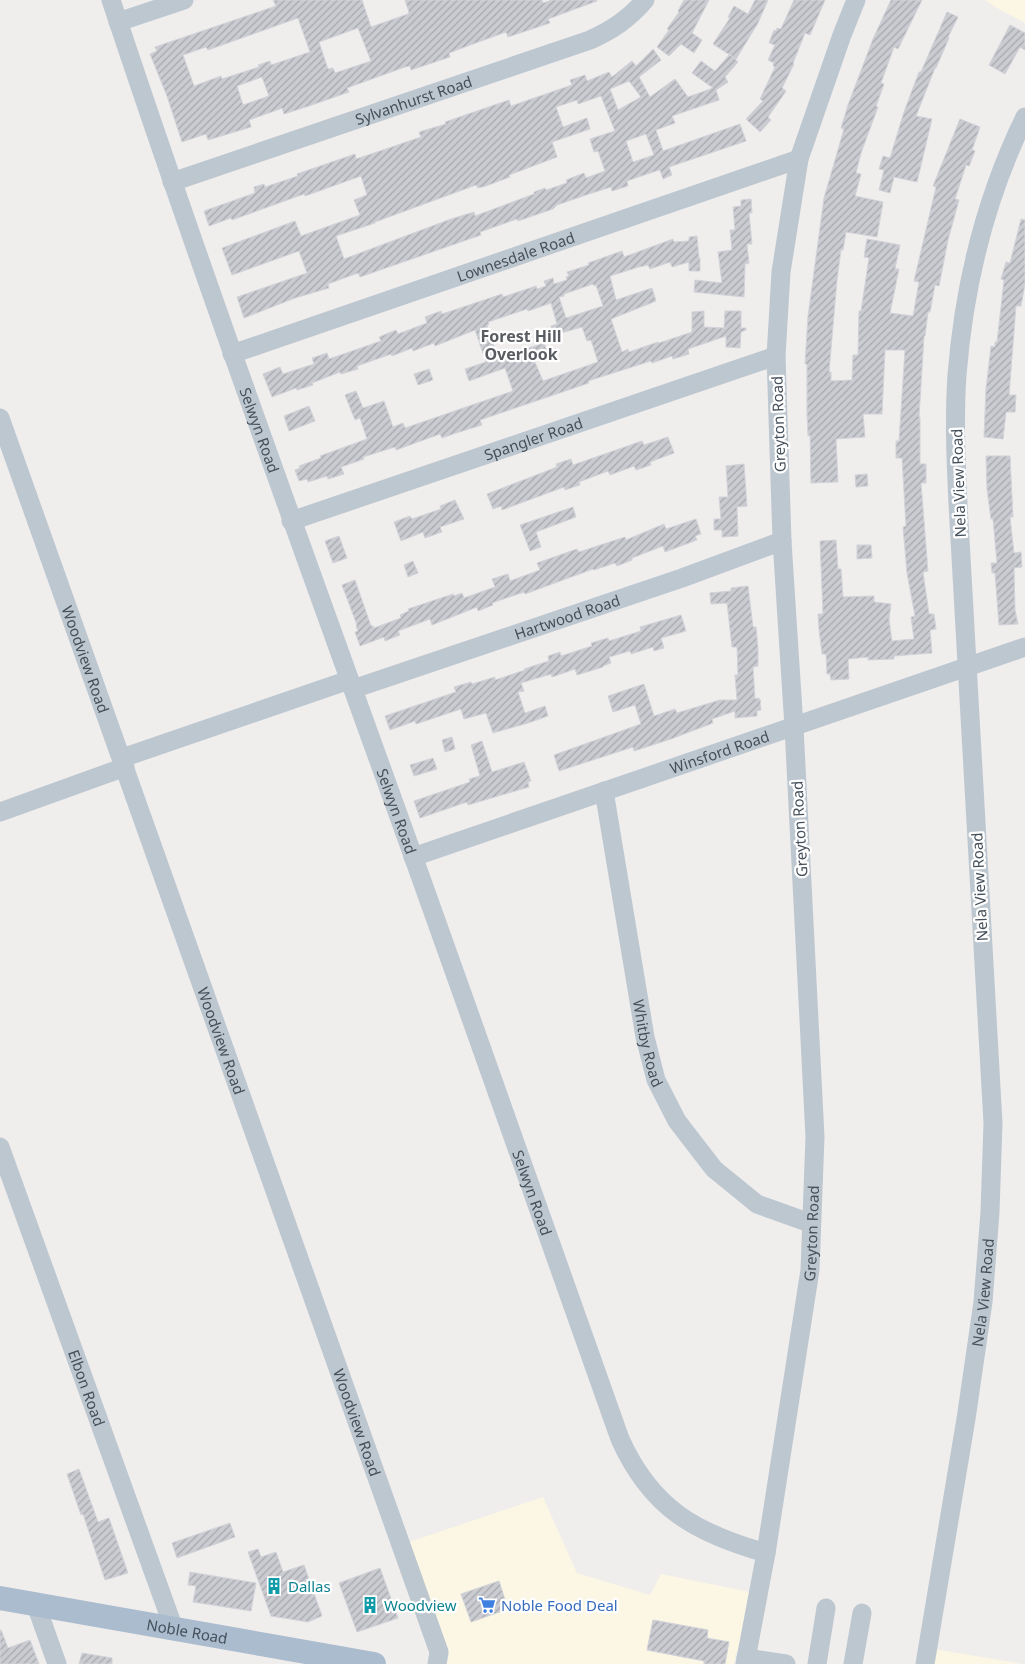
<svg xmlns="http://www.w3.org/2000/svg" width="1025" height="1664" font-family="'Noto Sans',sans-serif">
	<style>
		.commercial { fill: #fcf6e5 }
		.building { fill: url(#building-hatch); stroke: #d1d3d9; fill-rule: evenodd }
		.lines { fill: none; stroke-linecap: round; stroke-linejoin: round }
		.minor { stroke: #bdc7d0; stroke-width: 19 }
		.major { stroke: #abbcce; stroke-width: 24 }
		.labels { text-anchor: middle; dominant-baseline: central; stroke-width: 4.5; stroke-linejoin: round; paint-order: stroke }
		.street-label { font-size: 15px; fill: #45505b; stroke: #fff }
		.culture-label { font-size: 15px; fill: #0d838f; stroke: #fff; text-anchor: start }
		.shop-label { font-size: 15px; fill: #366cbe; stroke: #fff; text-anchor: start }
		.neighbourhood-label { font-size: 16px; font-weight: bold; fill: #595d62; stroke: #fff }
	</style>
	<defs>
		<pattern id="building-hatch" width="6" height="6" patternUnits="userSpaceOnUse" patternTransform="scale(1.25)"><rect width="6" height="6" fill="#caccd2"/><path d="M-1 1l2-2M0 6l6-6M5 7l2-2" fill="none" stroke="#a6a8ad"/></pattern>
	</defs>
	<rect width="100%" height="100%" fill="#f0eded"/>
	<path class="commercial" d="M985,0H1025V23L997,8Z
		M543,1497L577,1573L650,1595L661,1574L750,1592L741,1647L736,1653L734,1664H447L449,1654L409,1542Z
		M934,1649L1022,1664H932Z"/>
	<path class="building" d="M273,0H362L371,27L408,14L409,12L405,0H542L543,3L552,0H597V1L548,19L550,23L508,37L506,32L473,44L449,53L450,57L411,70L410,66L405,67L347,88L349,92L309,106L284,114L282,108L280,109L249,120L251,127L208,140L206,134L182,142L167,96L150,54L157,51L155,47L276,6ZM298,18L310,52L271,65L270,61L258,65L259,67L222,79L221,76L194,86L183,55L206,47L208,50ZM358,28L371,61L335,73L333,68L328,69L319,42ZM262,77L269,96L243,105L237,86Z
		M684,0H709L692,33L702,40L694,53L681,44L669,56L657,47L669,30L667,29L679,12L678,11Z
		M755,0H768L758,23L736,59L713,44L730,18L728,17L734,6L748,14Z
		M794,0H825L810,35L805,33L793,63L794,64L782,88L786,91L768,117L771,120L760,132L746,119L763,101L760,99L775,67L773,66L774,63L768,60L775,45L769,43L774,30L776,31L777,28L781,29Z
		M891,0H922L898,49L894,47L881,83L884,84L876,106L878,107L861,153L856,173L861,174L855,196L883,202L877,237L846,232L843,250H841L837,280L829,372H831V381L852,380L853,355H858L859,311H861L869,258L864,257L867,239L900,245L895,269H899L890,313L913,316L919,282L914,281L936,187L933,186L960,119L980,127L972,150L975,151L969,166L966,165L955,199L959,200L948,240L939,286L935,285L930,312H928L925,336H924L919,417H920V464H926V483H921L928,571L923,572L929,614H934L936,629L930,630L932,653L894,656V659L868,660V657L848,659L849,679L831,680L830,674H827L826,654H822L819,629L818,614H823L820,541L836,540L838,569H841L843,597L874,596V602L891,604L889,619L892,641L914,639L911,617L915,616L907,573L903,527L906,526L902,458H896V441H899L905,350H885L882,414H863L865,437L836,439L838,482L811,483L810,435L808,436L807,414V364H805L808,316L824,198L844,129L841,128L848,105L873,39Z
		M947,12L958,17L948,37L949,38L936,68H935L916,116L932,119L917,182L894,177L890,193L879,190L884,170L879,169L883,156L890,158L904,112L919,72H921Z
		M1010,25L1025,33V50L1020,47L1005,74L989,65Z
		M653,49L661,60L639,77L650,97L675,79L688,97L713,88L692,73L701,61L715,71L730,54L738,62L725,77L728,82L716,90L719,100L672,116L675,123L656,130L663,151L740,124L746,141L669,167L672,175L663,179L660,170L656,171L627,181L628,186L612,191L611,187L589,194L557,205L553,209L518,221L517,219L480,232L481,235L360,277L358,273L328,284L329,288L295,298L244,318L237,297L307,273L299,251L232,275L222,248L295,221L301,236L360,215L354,200L367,195L361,176L305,196L304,194L232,220L231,218L209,226L204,211L255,193L254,187L264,184L265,187L298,176L297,174L355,154L356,159L386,149L421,137L419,132L446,124L445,122L509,100L511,106L572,85L570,80L585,75L587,81L609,72L612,77L632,61L636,66ZM629,81L641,97L618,110L610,89ZM601,96L615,131L590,139L594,152L598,151L605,171L586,178L584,173L566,180L567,183L546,190L545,188L534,192V194L475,216L474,212L451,219L344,259L336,236L375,223V222L476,185L478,188L486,186L510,177L509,175L557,157L552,142L590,129L587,118L563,127L556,107L577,100L578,104ZM646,134L654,155L633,162L626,141Z
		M751,199L752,213H749L752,244H747L749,263L745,264L744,297L694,292L695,280L722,283L718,252L732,250L730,230H735L733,207L741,206V200Z
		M1021,219L1025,220V284L1021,306H1016L1009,395H1016L1015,412H1006L1003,439L984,437L986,389L991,346L995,347V342H997L1004,280L1001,279L1006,262L1010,263Z
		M697,236L699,258H700V271H689V262L672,267L670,262L650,269L648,265L639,267L610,276L616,300L652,288L656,301L611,319L622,352L628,349L629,352L658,342L659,343L692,332V312L704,311V327L724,328L725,311H741V328H746V330L741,332L740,348L726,347V336L688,349L689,354L673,359L672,356L652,363L651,361L588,381L589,383L480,420L482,425L456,433L442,438L440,434L396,450L395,447L363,457L364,459L341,467L344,474L328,479L327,476L308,482L307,479L299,481L295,470L300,468L299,466L321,458L320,456L367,439L360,418L355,420L345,395L356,391L363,408L384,401L393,427L403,423L405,428L513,391L505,368L469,381L465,369L486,362L475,330L435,346L434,343L413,351L412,348L392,356L391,354L357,366L358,369L341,374L340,372L312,383L313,385L297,390L296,388L272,397L263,374L280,367L283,374L314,364L312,358L327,353L329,359L381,341L379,337L396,330L398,334L427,323L425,317L441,311L442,314L502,294L503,297L536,286L537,289L546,286L544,281L553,278L554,284L567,280L566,277L569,276L567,272L589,265L588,263L622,251L624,257L673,239L674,242L689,241V237ZM593,284L594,286L596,285L603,306L566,318L559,297L564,296V294ZM551,303L557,324L551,326L554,335L582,327L587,341L591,340L598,362L543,381L534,360L548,355L544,343L498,358L487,325L489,324L488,322L527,309L528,311Z
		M429,369L433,380L418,385L414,374Z
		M309,406L315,421L289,431L284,416Z
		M668,437L674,453L650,462L651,465L636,470L634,466L610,475L608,471L579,482L580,485L565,490L564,487L502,510L501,506L493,509L487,494L557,467L556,464L571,459L573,465L642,441L644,445Z
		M986,456H1010L1013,517H1010L1014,553L1021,552L1022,567L1014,568L1015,610L1018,624L999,625L995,573H992L991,563H997L993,519H991L987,489Z
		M744,464L747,506L737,507L738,536L722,537V530H714V519H721L719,497H728L726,466Z
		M867,474L868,486L856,487L855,475Z
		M455,500L464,519L440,527L442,532L425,538L423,532L401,541L394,522L410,516L412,519L441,509L440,506Z
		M573,507L576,517L536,532L541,547L530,551L520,525Z
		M696,519L701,534L695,536L697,540L665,552L663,546L632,558V560L617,566L615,563L594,570L593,569L525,594L524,592L492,603L493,605L478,611L477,607L432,625L430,619L398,631L400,635L385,641L384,637L360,646L355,632L358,631L356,626L357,625L342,585L355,580L371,626H373L374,628L401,618L400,615L409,611L408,609L453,594L454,596L462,593L464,598L495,587L492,579L508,574L510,581L540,570L537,563L577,549L579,552L625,537L626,540L664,524L666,529Z
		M339,536L347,558L333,563L325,541Z
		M857,545H871L872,558L857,559Z
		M413,561L418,573L408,577L404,565Z
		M748,586L753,627H756L758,648V666L753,667L755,699L759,698L761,702L760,703L761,710L757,711V716L735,718V711L712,719L713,723L671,739L634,751L633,747L559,771L554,755L641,724L635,705L613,712L608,696L644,684L654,716L675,709L677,713L720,700H737L735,675H738L737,647H732L727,603L711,604L710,593L731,591V588Z
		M681,615L686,631L661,638L664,648L654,651L653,647L631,654L630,651L609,657L611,663L603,666V667L577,675L575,669L552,677L551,674L521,683L524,691L518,692L525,713L545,706L548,716L528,723L493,733L486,713L464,719L461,709L416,724L415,721L390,730L385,716L456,692L454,687L471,682L472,684L495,677V680L525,670L524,669L549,661L548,656L560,652L561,656L592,646L591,643L608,638L609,641L641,631L640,627Z
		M452,737L455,749L445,752L442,740Z
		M482,741L492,772L524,762L531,781L528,782L529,787L468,805L467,802L420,818L414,801L470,782L469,779L480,776L471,745Z
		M433,758L437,769L414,776L410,765Z
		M79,1469L98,1522L109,1518L128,1573L105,1580L83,1514L81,1515L67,1474Z
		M230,1523L235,1537L177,1558L172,1543Z
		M258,1549L261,1557L276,1552L283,1572L304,1565L322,1616L308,1622L271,1616L248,1552Z
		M380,1568L398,1618L357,1632L339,1583Z
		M190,1572L256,1583L251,1611L193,1602L196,1586L188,1585Z
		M499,1581L508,1609L471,1622L461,1594Z
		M653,1620L708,1630L707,1638L729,1642L725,1664H704V1661L647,1650Z
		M0,1630H1L8,1648L30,1640L39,1664H0Z
		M82,1653L112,1658V1664H79Z"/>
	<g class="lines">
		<g class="minor">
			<path id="s1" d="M111,0C206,286 310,569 412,853C482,1048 550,1243 620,1439C651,1508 695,1533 766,1553"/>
			<path d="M118,22L184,0"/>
			<path id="s2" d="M172,182L590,40C612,30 629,19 645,0"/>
			<path id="s3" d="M232,354L799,159"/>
			<path id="s4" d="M0,418L439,1652L437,1664"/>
			<path id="s5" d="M291,521L776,356"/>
			<path id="s6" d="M353,689L682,578L782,541"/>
			<path d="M122,758L349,680"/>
			<path id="s7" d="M604,791L645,1037L656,1080L677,1121L714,1169L757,1204L810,1223"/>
			<path d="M0,812L125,767"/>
			<path id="s8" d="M413,857L1025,647"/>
			<path id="s9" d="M0,1147L174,1629"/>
			<path d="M36,1605L57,1664"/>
			<path d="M746,1658L786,1664"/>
			<path id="s10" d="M745,1664L766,1553L810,1270L815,1137L794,727L782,541L776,356L781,272L799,159L842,35L856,0"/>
			<path d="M817,1664L826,1608"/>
			<path d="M853,1664L862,1613"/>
			<path id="s11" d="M925,1664L966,1419L983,1302L990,1212L993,1123L958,504C956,461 954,418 957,375C964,286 986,197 1025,117"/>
		</g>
		<path class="major" id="s12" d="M0,1598L374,1664"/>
	</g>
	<defs>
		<g id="building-bare" transform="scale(1.35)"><path d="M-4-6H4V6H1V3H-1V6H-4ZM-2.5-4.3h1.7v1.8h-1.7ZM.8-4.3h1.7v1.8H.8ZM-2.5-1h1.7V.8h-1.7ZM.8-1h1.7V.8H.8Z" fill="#0f9aa8" stroke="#fff" stroke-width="2.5" paint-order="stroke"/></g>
		<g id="supermarket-bare" transform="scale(1.35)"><path d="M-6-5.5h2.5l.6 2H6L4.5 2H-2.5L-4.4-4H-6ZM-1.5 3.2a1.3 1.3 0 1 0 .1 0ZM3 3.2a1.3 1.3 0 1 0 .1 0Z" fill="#3f7fe0" stroke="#fff" stroke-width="2.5" paint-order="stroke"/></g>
	</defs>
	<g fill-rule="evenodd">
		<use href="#building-bare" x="274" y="1586"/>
		<use href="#building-bare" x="370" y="1605"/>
		<use href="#supermarket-bare" x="487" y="1605"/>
	</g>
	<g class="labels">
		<g class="street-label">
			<text stroke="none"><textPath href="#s2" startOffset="255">Sylvanhurst Road</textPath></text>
			<text stroke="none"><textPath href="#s3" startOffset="300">Lownesdale Road</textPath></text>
			<text transform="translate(778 424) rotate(-92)">Greyton Road</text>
			<text stroke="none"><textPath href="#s1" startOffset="455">Selwyn Road</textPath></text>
			<text stroke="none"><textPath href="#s5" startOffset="256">Spangler Road</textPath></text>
			<text transform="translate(958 483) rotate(-92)">Nela View Road</text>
			<text stroke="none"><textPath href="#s6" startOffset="226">Hartwood Road</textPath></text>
			<text stroke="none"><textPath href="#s4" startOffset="256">Woodview Road</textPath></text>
			<text stroke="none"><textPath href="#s8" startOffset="324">Winsford Road</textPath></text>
			<text stroke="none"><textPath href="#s1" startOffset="860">Selwyn Road</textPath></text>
			<text transform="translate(799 829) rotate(-93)">Greyton Road</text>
			<text transform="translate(979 887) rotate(-93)">Nela View Road</text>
			<text stroke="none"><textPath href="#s4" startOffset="661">Woodview Road</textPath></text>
			<text stroke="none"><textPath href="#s7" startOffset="256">Whitby Road</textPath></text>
			<text stroke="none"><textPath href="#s1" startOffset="1265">Selwyn Road</textPath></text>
			<text stroke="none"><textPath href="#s10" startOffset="436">Greyton Road</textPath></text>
			<text stroke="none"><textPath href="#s11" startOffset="376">Nela View Road</textPath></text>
			<text stroke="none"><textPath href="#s9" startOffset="256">Elbon Road</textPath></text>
			<text stroke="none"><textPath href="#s4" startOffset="1066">Woodview Road</textPath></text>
			<text stroke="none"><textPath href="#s12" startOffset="190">Noble Road</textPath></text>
		</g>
		<g class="culture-label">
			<text x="288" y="1586">Dallas</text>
			<text x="384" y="1605">Woodview</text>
		</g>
		<g class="shop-label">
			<text x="501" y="1605">Noble Food Deal</text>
		</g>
		<g class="neighbourhood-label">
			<text x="521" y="336">Forest Hill<tspan x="521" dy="18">Overlook</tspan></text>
		</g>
	</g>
</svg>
